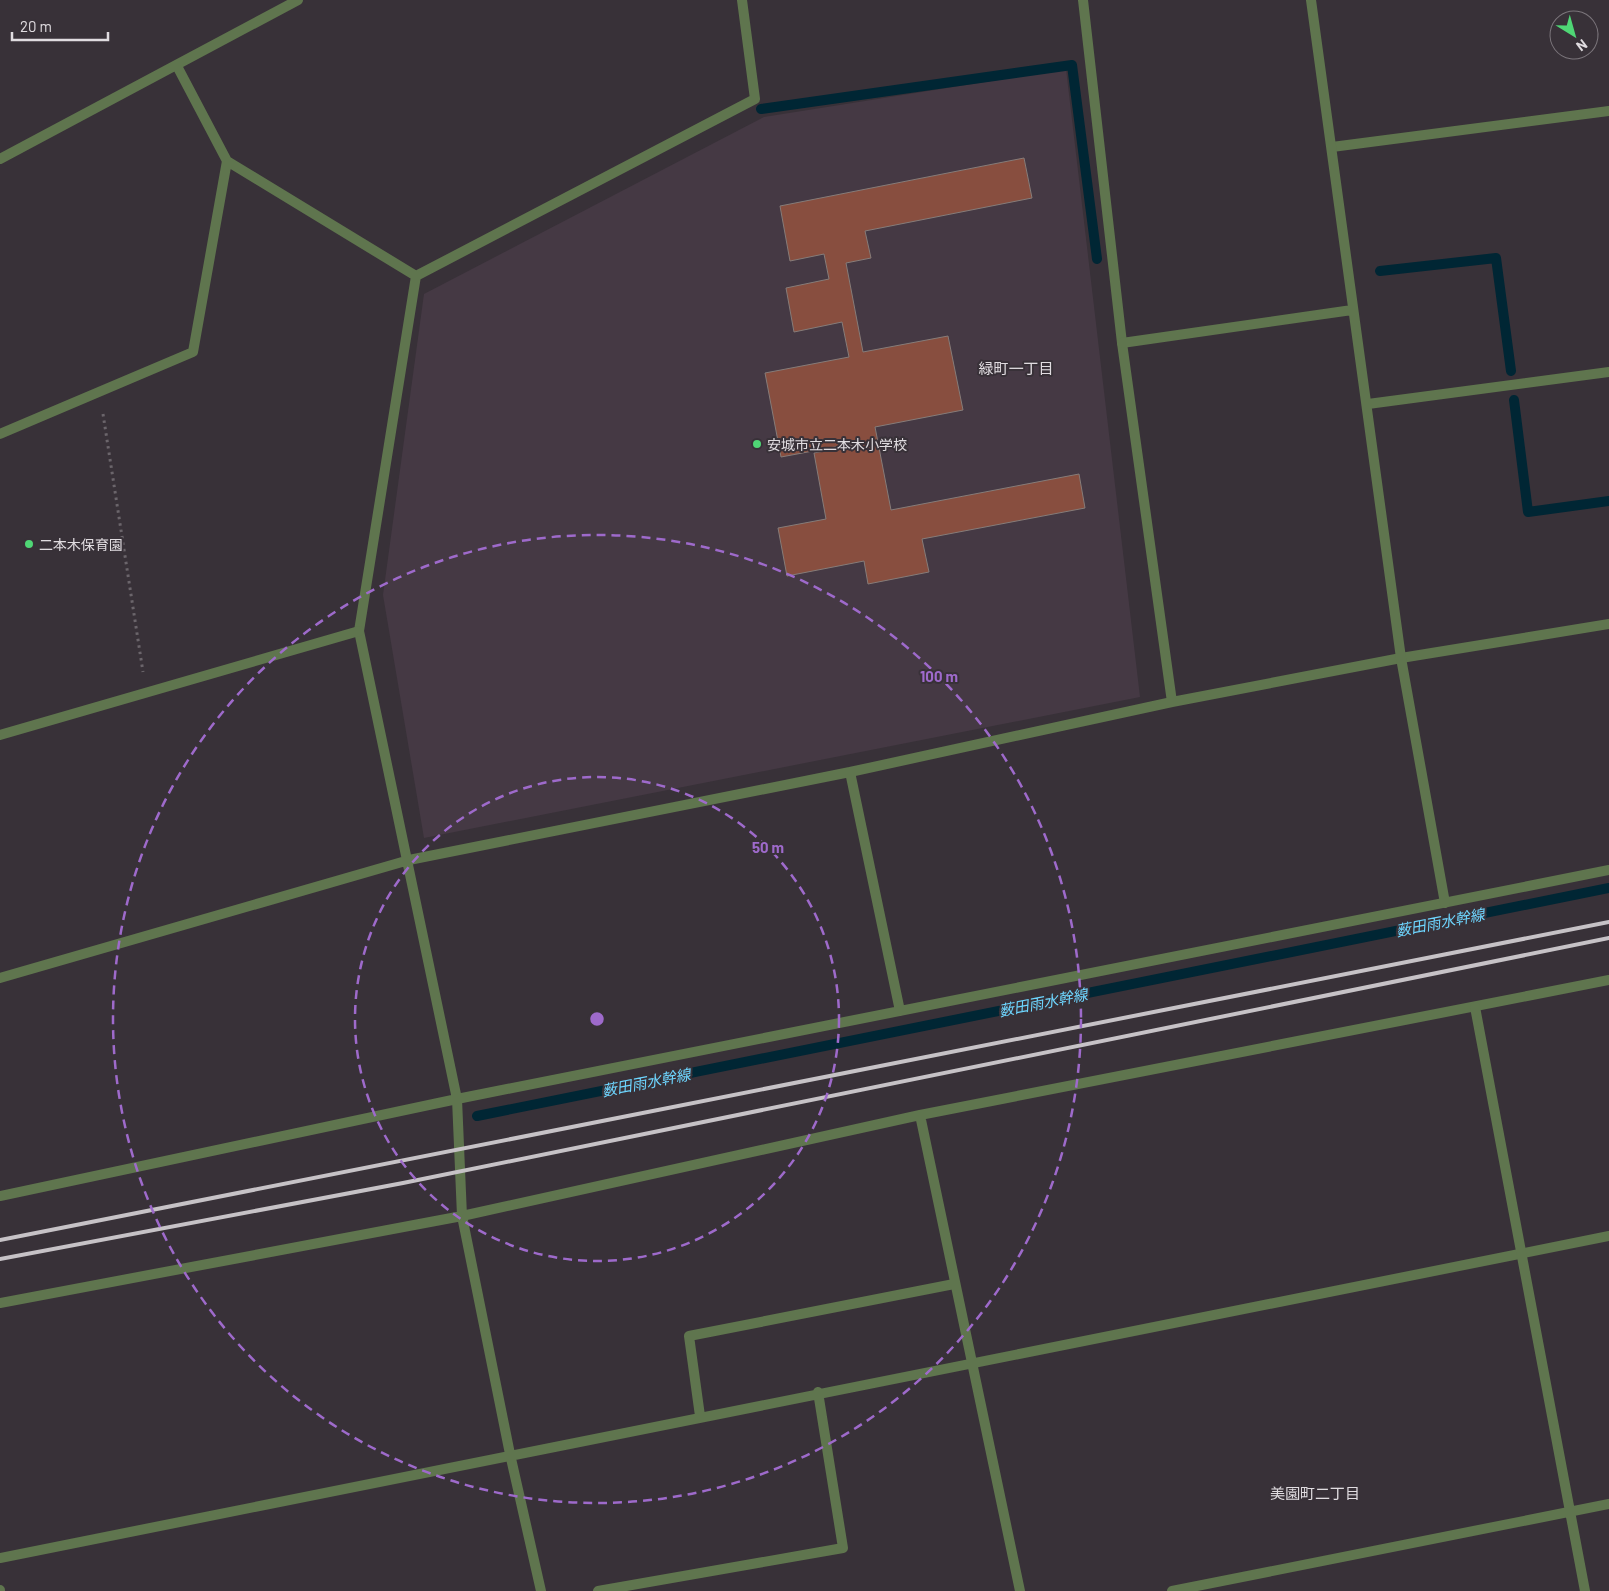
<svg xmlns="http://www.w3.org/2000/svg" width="1609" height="1591" font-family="Barlow,'Noto Sans JP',sans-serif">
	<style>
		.built { fill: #453944 }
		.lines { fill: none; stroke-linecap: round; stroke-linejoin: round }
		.stream { stroke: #002634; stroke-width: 10 }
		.building { fill: #884e3f; stroke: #867c79 }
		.path { stroke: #6b656b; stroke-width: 3; stroke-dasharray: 2.5 4; stroke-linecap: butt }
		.minor { stroke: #5f754e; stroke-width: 10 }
		.tertiary { stroke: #5f754e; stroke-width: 10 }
		.rail { stroke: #c6c2c6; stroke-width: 4 }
		.ring { fill: none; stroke: #9e6acb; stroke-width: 2.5; stroke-dasharray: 9 6 }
		.poi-dot { fill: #4fd675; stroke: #383138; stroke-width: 2 }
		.labels { text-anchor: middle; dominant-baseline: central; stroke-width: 4; stroke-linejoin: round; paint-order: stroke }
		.poi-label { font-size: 14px; fill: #e0dce0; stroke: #383138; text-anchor: start }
		.neighbourhood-label { font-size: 15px; fill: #e0dce0; stroke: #383138 }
		.water-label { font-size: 15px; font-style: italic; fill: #6ed6ff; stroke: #383138 }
		.centre { fill: #9e6acb; stroke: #383138; stroke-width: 2.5 }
		.ring-label { font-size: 15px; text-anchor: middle; font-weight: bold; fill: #9e6acb; stroke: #383138; stroke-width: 4; stroke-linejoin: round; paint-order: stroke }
	</style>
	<rect width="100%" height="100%" fill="#383138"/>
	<path class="built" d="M1066,69L1140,697L424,838L383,595L424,294L764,117Z"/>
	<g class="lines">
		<path class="stream" d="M761,109L1072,65L1097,259
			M1380,271L1496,258L1511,371
			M1514,400L1528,512L1609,501
			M477,1116L1609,888"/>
	</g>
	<path class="building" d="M1024,158L1032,198L865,231L871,258L846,263L863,352L948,336L963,410L875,427L891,510L1079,474L1085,508L922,539L929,572L868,584L864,561L787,576L778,528L826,519L814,453L861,444V442L781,457L765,373L849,357L842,322L794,332L786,288L829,279L824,254L790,261L780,206Z"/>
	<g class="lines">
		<path class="path" d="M103,414L143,672"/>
		<path class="minor" d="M1083,0L1122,343L1172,702
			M177,66L227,161L416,276
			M1332,147L1609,111
			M0,159L298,0
			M416,276L359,631L457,1099L462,1216L510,1454L541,1591
			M416,276L755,99L742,0
			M1368,404L1609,372
			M0,434L193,352L227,161
			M850,772L900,1011
			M0,978L409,860L850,772L1172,702L1401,658L1609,624
			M920,1115L1020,1591
			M0,1196L457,1099L1609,870
			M0,1303L462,1216L920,1115L1609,980
			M700,1416L689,1336L954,1284
			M0,1558L1609,1236
			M598,1591L843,1548L818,1392"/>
		<path class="tertiary" d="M1311,0L1401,658L1445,903
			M1122,343L1352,310
			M0,735L359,631
			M1475,1007L1585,1591
			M0,1590V1591
			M1172,1591L1609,1504"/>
		<path class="rail" d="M0,1240L1609,922
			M0,1259L403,1183L1609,938"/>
	</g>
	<g class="ring">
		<circle cx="597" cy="1019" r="242"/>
		<circle cx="597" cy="1019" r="484"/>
	</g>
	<g class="poi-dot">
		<circle cx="757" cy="444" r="5"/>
		<circle cx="29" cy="544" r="5"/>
	</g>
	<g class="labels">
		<g class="poi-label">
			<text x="767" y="444">安城市立二本木小学校</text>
			<text x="39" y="544">二本木保育園</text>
		</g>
		<g class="neighbourhood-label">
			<text x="1016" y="368">緑町一丁目</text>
			<text x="1315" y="1493">美園町二丁目</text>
		</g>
		<g class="water-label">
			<text transform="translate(1440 922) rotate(-11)">薮田雨水幹線</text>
			<text transform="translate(1043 1002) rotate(-11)">薮田雨水幹線</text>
			<text transform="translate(646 1082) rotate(-11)">薮田雨水幹線</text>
		</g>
	</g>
	<circle cx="597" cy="1019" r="8" class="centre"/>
	<g class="ring-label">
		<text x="939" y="682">100 m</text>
		<text x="768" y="853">50 m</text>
	</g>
	<g transform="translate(1574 35) rotate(143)"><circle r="24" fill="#383138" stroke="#7b757b"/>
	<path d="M0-4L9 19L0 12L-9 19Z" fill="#4fd675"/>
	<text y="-8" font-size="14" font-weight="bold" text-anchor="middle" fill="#e0dce0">N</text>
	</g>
	<path d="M12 32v8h96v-8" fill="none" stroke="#e0dce0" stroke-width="2.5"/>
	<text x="20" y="32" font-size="15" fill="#e0dce0" stroke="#383138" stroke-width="4" paint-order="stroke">20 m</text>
</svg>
